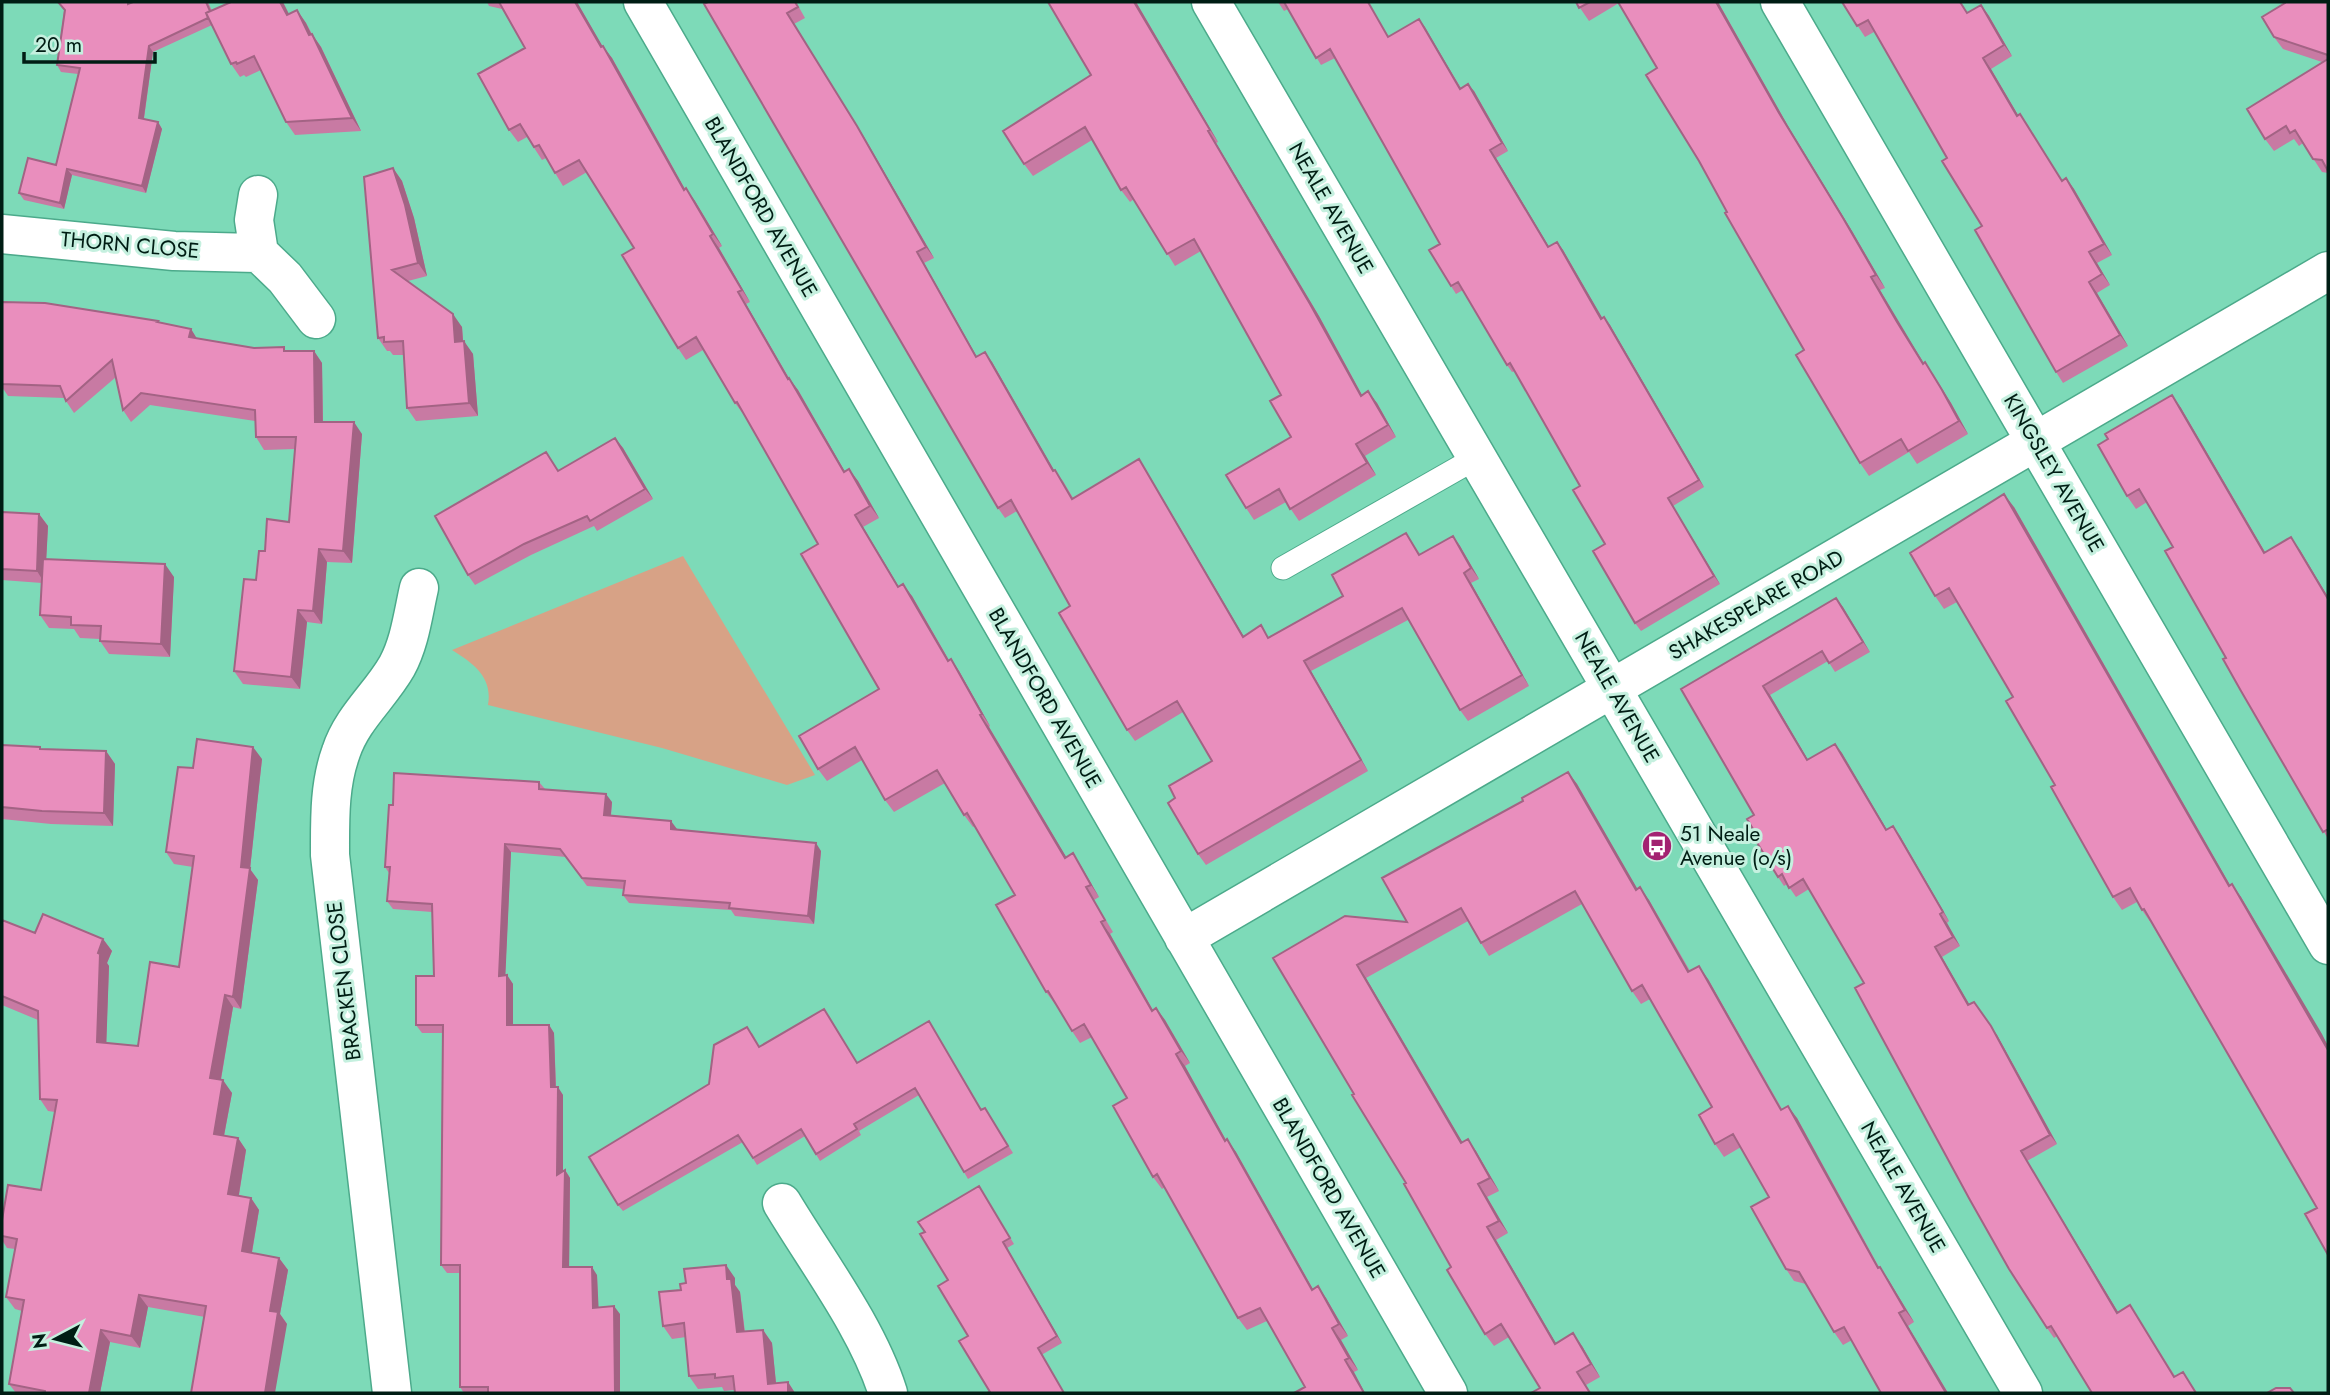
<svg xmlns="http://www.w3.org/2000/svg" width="2330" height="1395" font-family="Jost,sans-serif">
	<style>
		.green { fill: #d7a286 }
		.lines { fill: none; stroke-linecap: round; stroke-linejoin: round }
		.lane-casing { stroke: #4caa8b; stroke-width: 25 }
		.street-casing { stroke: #4caa8b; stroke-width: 41 }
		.lane { stroke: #fff; stroke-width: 23 }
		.street { stroke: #fff; stroke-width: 38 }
		.wall { fill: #c87aa3 }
		.shaded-wall { fill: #a36384 }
		.building { fill: #e98ebd; stroke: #a36384; stroke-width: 2 }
		.labels { text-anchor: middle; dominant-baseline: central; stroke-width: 6; stroke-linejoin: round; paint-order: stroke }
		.street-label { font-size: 21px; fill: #001d14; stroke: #c5f0df }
		.poi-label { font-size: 21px; fill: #001d14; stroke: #c5f0df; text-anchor: start }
	</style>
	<rect width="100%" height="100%" fill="#7ddab8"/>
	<path class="green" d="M683,556L815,775L787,785L662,748L488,705C493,677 473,663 452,650Z"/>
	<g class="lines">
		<g class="lane-casing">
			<path id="lane" d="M1283,568L1476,458"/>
		</g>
		<g class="street-casing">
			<path id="street" d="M643,2L1448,1393
				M1211,2L2023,1393
				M1780,2L2328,945
				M258,195L254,220L259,253L285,278L316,319
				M2,234L174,251L259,253
				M1184,938C1565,715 1948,495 2328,271
				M782,1203C818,1263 867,1327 888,1393
				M392,1393L330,855C330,820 329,785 341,752C352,718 380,696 397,666C410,642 413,614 419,588"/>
		</g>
		<use href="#lane" class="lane"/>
		<use href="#street" class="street"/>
	</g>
	<path class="wall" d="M58,2H208L212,11L289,14L297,10L306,23L312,34L321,47L361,131L295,135L286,122L261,70L246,77L244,75L240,77L231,64L212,25L153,52L144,119L158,122L162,129L146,193L72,175L64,209L24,200L19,193L56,165L78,74L61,72L57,65L64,10Z
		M487,2H577L602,46L612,58L685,189L695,201L722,246L719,248L750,302L746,304L789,378L798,390L845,472L849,469L858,481L879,518L863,527L899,587L912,596L949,660L951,659L959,671L990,726L989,727L1066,857L1073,853L1081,866L1099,897L1094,900L1113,932L1110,934L1153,1010L1156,1008L1165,1020L1190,1063L1185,1066L1226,1140L1236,1152L1313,1289L1326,1298L1348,1336L1341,1340L1358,1370L1354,1372L1305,1387L1267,1321L1247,1330L1238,1318L1165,1187L1162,1189L1153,1177L1127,1098L1092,1037L1080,1043L1072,1031L1056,1004H1055L1046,992L1015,895L975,826L973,827L964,815L945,783L894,812L885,800L862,760L827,781L818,769L879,689L818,544L744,415L735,403L703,350L686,360L678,348L634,248L587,172L563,186L546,158L542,160L527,137L518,142L509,130L525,48L502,9L489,6Z
		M708,2H796L805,18L794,24L864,137L934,258L924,263L977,357L992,362L1054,471L1063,481L1073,498L1139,459L1146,470L1243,636L1269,637L1343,596L1406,533L1420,554L1453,536L1460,546L1479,579L1471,583L1529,686L1468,721L1460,710L1408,620L1311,671L1368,771L1206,865L1198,854L1175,798L1212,761L1183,712L1135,741L1127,730L1070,606L1017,511L1005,518L998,508Z
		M1048,2H1136L1218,142L1216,143L1319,316L1362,395L1377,403L1396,437L1365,456L1376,475L1299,521L1286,502L1254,520L1246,508L1291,437L1281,395L1201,251L1175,266L1134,199L1130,202L1121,190L1092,140L1033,176L1024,164L1091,75Z
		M1278,2H1368L1389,37L1419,19L1461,88L1474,91L1508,151L1496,158L1549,247L1557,242L1563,250L1602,318L1604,317L1610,325L1704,487L1673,506L1720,584L1641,631L1635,623L1605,544L1580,486L1515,371L1512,372L1507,365L1463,290L1456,294L1451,286L1440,244L1335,58L1321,65L1288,9L1284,11Z
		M1576,2H1718L1788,126L1852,231L1885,288L1880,290L1906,335L1924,363L1934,375L1951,403L1968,434L1917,464L1909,452L1869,476L1860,463L1804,350L1727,212L1657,68L1619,3L1589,21Z
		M1842,2L1967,13L1981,5L1989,16L2012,56L1991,69L2018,115L2020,114L2028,125L2062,181L2066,178L2074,189L2112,255L2097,263L2110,285L2097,293L2128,346L2063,383L2056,372L1982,226L1947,158L1874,32L1865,37Z
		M2328,2V173L2322,172L2303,143L2299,146L2294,139L2274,151L2265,139L2322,62L2283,49L2274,37L2285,3Z
		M393,168L402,181L414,218L427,276L408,281L462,327L463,341L473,354L478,416L416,421L407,408L404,355H393L390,351H387L378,338Z
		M2,302L158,321L160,323L191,329L197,339L254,348L287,351H314L322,363L323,422L362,434L352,563L327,562L322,624L307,622L300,689L243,684L234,671L256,580L265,551L289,522L295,449L264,450L256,437L255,421L150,405L131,422L123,410L116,377L74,413L64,398L8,396L2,387Z
		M2172,395L2181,408L2265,552L2300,550L2328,597V839L2226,658L2173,547L2147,502L2136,509L2127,496L2108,439Z
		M615,438L623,448L653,499L597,531L594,526L531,555L475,585L468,575L546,452L559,471Z
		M2014,507L2230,885L2241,897L2328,1046V1255L2317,1208L2151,923L2142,910L2137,902L2122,910L2113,897L2055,785L2013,697L1957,602L1944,609L1935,596Z
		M2,512L39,514L48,526L46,559L174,577L170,657L109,654L100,641V639L80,638L74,629L49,628L40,615L42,583L2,580Z
		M1836,598L1870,652L1835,672L1828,661L1770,695L1808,760L1835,744L1887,830L1893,826L1900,836L1949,921L1947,923L1960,946L1942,957L1969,1005L1997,1035L2057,1144L2027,1161L2118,1312L2130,1305L2175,1376L2189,1381L2197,1393H2092L2057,1336L2054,1338L2047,1328L1864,983L1809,889L1796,897L1787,884L1784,886L1778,877L1756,834L1754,815L1681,689Z
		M2,745L42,749L106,751L115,764L113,826L51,824L2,819Z
		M262,759L250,869L258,880L241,1009L233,1007L221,1080L232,1093L224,1136L238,1138L246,1150L239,1195L251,1198L259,1210L252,1253L279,1258L288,1270L280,1314L287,1324L205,1317L148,1307L140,1348L110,1342L100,1393H16L9,1384L22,1311L15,1309L6,1297L15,1249L7,1248L2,1240V1220L41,1190L55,1112L48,1111L40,1099L38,1020L2,1005V920L35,933L103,939L112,951L107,963L109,966L106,1043L138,1046L179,967L193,867L174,864L166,852L193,768Z
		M1568,772L1577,784L1637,889L1649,900L1690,971L1708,979L1782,1109L1797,1118L1879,1267L1888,1279L1914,1322L1908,1326L1948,1393H1881L1852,1340L1843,1345L1834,1332L1806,1284L1794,1281L1786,1269L1769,1197L1741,1147L1724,1157L1715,1144L1712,1107L1650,999L1641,1004L1632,991L1582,904L1489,956L1481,943L1468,921L1366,978L1462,1142L1476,1151L1499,1191L1487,1197L1508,1233L1496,1240L1556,1344L1582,1346L1600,1377L1586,1385L1591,1393H1531L1540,1388L1509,1337L1494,1346L1485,1334L1451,1267L1406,1183L1354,1094L1273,958L1407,922L1523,801Z
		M539,782L545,789L612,802L611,816L677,829V830L821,851L814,924L735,916L731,910L629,903L623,895L624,889L587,886L566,857L511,852L505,975H507L513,984V1025H549L554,1033L556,1087L563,1095V1172L565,1170L570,1178L569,1267L597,1275L598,1307L620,1314V1393H464L460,1387V1273H447L441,1265L443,1033H422L416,1025L434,976L432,912L393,909L387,901L389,873L385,867L393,805Z
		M829,1016L857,1063L929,1021L982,1110L985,1108L1013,1153L968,1179L919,1095L859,1131L861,1135L820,1161L805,1136L757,1165L743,1142L623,1211L618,1205L709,1084L752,1033L760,1047Z
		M979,1186L1014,1244L1007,1248L1062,1343L1043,1354L990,1392L968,1336L948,1280L925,1232Z
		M735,1278V1285L740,1292L745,1332L763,1330L772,1343L776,1384L788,1382L795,1393H735L734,1390L724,1391L722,1387L698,1389L689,1376L686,1337L672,1339L663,1326L681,1290L686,1283Z"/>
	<path class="shaded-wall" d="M280,2H283L296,28L287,15Z
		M575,2H577L610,59L601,47Z
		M1134,2H1136L1218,142L1210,130Z
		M1716,2H1718L1788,126L1852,231L1885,288L1876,275L1779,113Z
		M1981,5L1989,16L2012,56L2004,45Z
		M297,10L306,23L318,48L309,35Z
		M787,13L864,137L934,258L926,247Z
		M1419,19L1425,27L1465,96L1460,89Z
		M312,34L321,47L361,131L352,118Z
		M149,46L153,52L143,124L139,118Z
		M603,46L612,58L692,202L684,190Z
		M1983,58L1991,69L2025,127L2017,116Z
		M1468,84L1474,91L1508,151L1502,143Z
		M158,122L162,129L146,193L142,186Z
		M1208,131L1216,143L1319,316L1369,408L1361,396Z
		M1490,150L1496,158L1554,255L1548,247Z
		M393,168L402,181L414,218L427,276L418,263Z
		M67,169L72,175L64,209L60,203Z
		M2066,178L2074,189L2112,255L2104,244Z
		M686,188L695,201L722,246L713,234Z
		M710,236L719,248L750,302L742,290Z
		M1557,242L1563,250L1607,326L1601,319Z
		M917,252L924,263L983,368L976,357Z
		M2089,252L2097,263L2110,285L2102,274Z
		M1871,277L1880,290L1932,377L1897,322Z
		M2089,282L2097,293L2128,346L2120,335Z
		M738,292L746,304L796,391L788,379Z
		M453,314L462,327L464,355L455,342Z
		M1604,317L1610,325L1704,487L1699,480Z
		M191,329L199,342L189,337Z
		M464,341L473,354L478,416L469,403Z
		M314,351L322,363L323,435L315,422Z
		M985,352L992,362L1061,482L1053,471Z
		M1925,362L1951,403L1968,434L1959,421Z
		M789,378L798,390L852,484L844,472Z
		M1368,391L1377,403L1396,437L1388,425Z
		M2172,395L2181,408L2273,566L2264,553Z
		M354,422L362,434L352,563L343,551Z
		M615,438L623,448L653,499L645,489Z
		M1356,444L1365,456L1376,475L1367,463Z
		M1139,459L1146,470L1250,647L1243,637Z
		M849,469L858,481L879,518L870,506Z
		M2004,494L2014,507L2238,899L2229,886Z
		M1668,498L1673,506L1720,584L1714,576Z
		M39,514L48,526L45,584L37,571Z
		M855,515L863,527L906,599L898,587Z
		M1453,536L1460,546L1479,579L1471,568Z
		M2291,537L2300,550L2328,597V599Z
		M319,549L327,562L322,624L313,611Z
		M165,564L174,577L170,657L161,644Z
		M1464,573L1471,583L1529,686L1522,675Z
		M903,584L912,596L956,673L948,661Z
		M1836,598L1843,607L1870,652L1863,642Z
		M298,610L307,622L300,689L291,677Z
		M951,659L959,671L990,726L982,714Z
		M1304,661L1311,671L1368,771L1361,760Z
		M1763,686L1770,695L1814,770L1807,760Z
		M980,715L989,727L1074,870L1065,858Z
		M1835,744L1842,753L1893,840L1886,830Z
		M253,747L262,759L250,869L258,880L241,1009L233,997L241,867Z
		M106,751L115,764L113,826L104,813Z
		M1568,772L1577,784L1645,902L1636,890Z
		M606,794L612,802L610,823L604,815Z
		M671,821L677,829L676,837L671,829Z
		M1893,826L1900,836L1949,921L1943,912Z
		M816,843L821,851L814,924L808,916Z
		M505,844L511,852L505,984L499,976Z
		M1073,853L1081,866L1099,897L1091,885Z
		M2232,884L2241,897L2322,1034L2328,1046V1050Z
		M1640,887L1649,900L1697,985L1688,972Z
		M1940,914L1947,923L1960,946L1953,937Z
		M1101,922L1110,934L1160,1023L1152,1011Z
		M103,939L112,951L107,963L109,966L106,1054L97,1042L98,953Z
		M1935,947L1942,957L1975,1014L1968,1005Z
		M1357,965L1366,978L1470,1155L1461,1143Z
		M1699,966L1708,979L1789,1123L1781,1110Z
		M507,975L513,984V1033L507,1025Z
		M225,995L233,1007L219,1090L210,1078Z
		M1974,1002L1997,1035L2057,1144L2050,1135Z
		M1156,1008L1165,1020L1190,1063L1181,1051Z
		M549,1025L554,1033L556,1095L551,1087Z
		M1176,1054L1185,1066L1233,1153L1225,1141Z
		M223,1080L232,1093L222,1146L214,1134Z
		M558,1087L563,1095V1183L557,1175Z
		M1788,1106L1797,1118L1886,1281L1878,1268Z
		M238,1138L246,1150L237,1206L228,1194Z
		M1227,1139L1236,1152L1320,1302L1312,1290Z
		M1468,1139L1476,1151L1499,1191L1490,1178Z
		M2021,1151L2027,1161L2124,1322L2117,1313Z
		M565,1170L570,1178L569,1275L563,1267Z
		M1478,1184L1487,1197L1508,1233L1499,1221Z
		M251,1198L259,1210L250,1263L242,1251Z
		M1487,1227L1496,1240L1564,1357L1555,1344Z
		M1003,1242L1007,1248L1062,1343L1057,1336Z
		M279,1258L288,1270L280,1314L287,1324L275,1393H265L270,1311Z
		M726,1265L735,1278V1285L740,1292L746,1345L737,1332L727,1279Z
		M592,1267L597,1275L599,1316L593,1308Z
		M1880,1267L1888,1279L1914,1322L1905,1310Z
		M1318,1286L1326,1298L1348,1336L1339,1324Z
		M139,1295L148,1307L140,1348L131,1336Z
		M614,1306L620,1314V1393H615Z
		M1899,1313L1908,1326L1948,1393H1946Z
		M1332,1328L1341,1340L1358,1370L1349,1358Z
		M101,1330L110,1342L100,1393H89Z
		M763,1330L772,1343L777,1393L768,1384Z
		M1573,1333L1582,1346L1600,1377L1591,1364Z
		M1345,1360L1354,1372L1365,1393H1364Z
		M788,1382L795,1393H788Z"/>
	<path class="building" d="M58,2H128V4L133,2H206L210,11L206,13L208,18L149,46L139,118L158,122L142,186L67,169L60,203L19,193L28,158L56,165L80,68L57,65L65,10Z
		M231,2H280L287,15L297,10L309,35L312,34L352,118L286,122L254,56L237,64L236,62L231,64L206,13Z
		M499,2H575L601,47L603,46L684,190L686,188L713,234L710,236L742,290L738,292L788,379L789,378L844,472L849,469L870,506L855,515L898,587L903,584L948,661L951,659L982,714L980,715L1065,858L1073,853L1091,885L1086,887L1105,920L1101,922L1152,1011L1156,1008L1181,1051L1176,1054L1225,1141L1227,1139L1312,1290L1318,1286L1339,1324L1332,1328L1349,1358L1345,1360L1364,1393H1294L1305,1387L1260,1308L1238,1318L1157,1174L1153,1177L1113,1106L1127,1098L1084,1024L1072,1031L1048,991L1046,992L996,905L1015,895L967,813L964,815L937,770L885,800L855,747L818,769L799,736L879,689L801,554L818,544L737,402L735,403L696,337L678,348L622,255L634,248L579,160L555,173L539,145L534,147L520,124L509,130L478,74L525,48Z
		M708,2H795L798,7L787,13L857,126L926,247L917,252L976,357L985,352L1053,471L1055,470L1072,499L1139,459L1243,637L1261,625L1268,638L1343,596L1332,575L1406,533L1419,555L1453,536L1471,568L1464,573L1522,675L1460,710L1402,608L1304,661L1361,760L1198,854L1168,803L1175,798L1169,786L1212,761L1177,701L1127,730L1059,613L1070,606L1011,500L998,508L704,4Z
		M1048,2H1134L1210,130L1208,131L1310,304L1361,396L1368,391L1388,425L1356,444L1367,463L1290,509L1279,489L1246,508L1226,475L1291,437L1270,401L1281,395L1194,239L1167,254L1126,187L1121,190L1085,127L1024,164L1003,131L1091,75Z
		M1284,2H1368L1388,37L1419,19L1460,89L1468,84L1502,143L1490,150L1548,247L1557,242L1601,319L1604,317L1699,480L1668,498L1714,576L1635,623L1593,551L1605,544L1573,490L1580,486L1510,363L1507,365L1458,282L1451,286L1429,250L1440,244L1330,49L1316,58Z
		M1576,2H1590L1579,8Z
		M1618,2H1716L1779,113L1843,218L1876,275L1871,277L1897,322L1923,364L1925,362L1942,390L1959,421L1908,451L1901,439L1860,463L1796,355L1804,350L1725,213L1727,212L1699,161L1646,75L1657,68Z
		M1842,2H1960L1967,13L1981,5L2004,45L1983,58L2017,116L2020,114L2062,181L2066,178L2104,244L2089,252L2102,274L2089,282L2120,335L2056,372L1975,230L1982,226L1942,161L1947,158L1868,20L1857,26Z
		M2285,2H2328V55L2274,37L2262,17L2285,3Z
		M2328,59V171L2322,160L2313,159L2295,130L2290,133L2286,126L2265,139L2247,109Z
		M393,168L405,205L418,263L392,270L453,314L455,342L464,341L469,403L407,408L403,341L384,342V337L378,338L364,177Z
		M2,302L45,303L158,321L157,322L191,329L189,337L254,348L284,347V351H314L315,422H354L343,551L319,549L313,611L298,610L291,677L234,671L244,579L256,580L259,551H265L267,519L289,522L296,437H256L255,410L141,393L123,410L112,360L66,401L60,386L2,384Z
		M2172,395L2264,553L2291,537L2328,599V829L2323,832L2241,691L2223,659L2226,658L2165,551L2173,547L2139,489L2127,496L2098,445L2108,439L2105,434Z
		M615,438L645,489L590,521L587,516L524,544L468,575L435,516L546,452L558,471Z
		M2004,494L2229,886L2232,884L2328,1050V1255L2305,1214L2317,1208L2144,909L2142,910L2130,888L2113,897L2051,787L2055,785L2006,701L2013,697L1949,588L1935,596L1910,553Z
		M2,512L39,514L37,571L2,569Z
		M43,559L165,564L161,644L100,641L101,626L71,625V617L40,615Z
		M1836,598L1863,642L1829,663L1822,651L1763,686L1807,760L1835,744L1886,830L1893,826L1943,912L1940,914L1953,937L1935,947L1968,1005L1974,1002L1991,1026L2050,1135L2021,1151L2117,1313L2130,1305L2174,1377L2183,1372L2196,1393H2092L2051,1326L2047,1328L2009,1269L1970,1200L1855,988L1864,983L1803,879L1789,888L1782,874L1778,877L1753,836L1756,834L1747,819L1754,815L1681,689Z
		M197,739L253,747L241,867L250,868L233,997L225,995L210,1078L223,1080L214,1134L238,1138L228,1194L251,1198L242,1251L279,1258L270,1311L278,1312L265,1393H191L206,1306L139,1295L131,1336L101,1330L89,1393H45V1391L9,1384L24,1300L6,1297L17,1239L2,1236V1220L8,1185L41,1190L57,1100L40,1099L38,1011L2,996V920L35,933L43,914L103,939L98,953L100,954L97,1042L138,1046L150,962L179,967L194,856L166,852L178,767L193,768Z
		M2,745L40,747V749L106,751L104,813L42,811L2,807Z
		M1568,772L1636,890L1640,887L1688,972L1699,966L1781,1110L1788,1106L1878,1268L1880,1267L1905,1310L1899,1313L1946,1393H1881L1844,1327L1834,1332L1799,1272L1786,1269L1751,1207L1769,1197L1733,1134L1715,1144L1699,1115L1712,1107L1642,985L1632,991L1575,891L1481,943L1461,908L1357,965L1461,1143L1468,1139L1490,1178L1478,1184L1499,1221L1487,1227L1555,1344L1573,1333L1591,1364L1577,1372L1590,1393H1531L1540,1388L1501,1324L1485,1334L1447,1270L1451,1267L1404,1184L1406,1183L1352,1095L1354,1094L1273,958L1345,916L1407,922L1382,878L1523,801L1522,798Z
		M394,773L539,782V789L606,794L604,815L671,821V829L816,843L808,916L729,908L730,903L623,895L625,881L582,878L560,849L505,844L499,976L507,975V1025H549L551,1087H558L557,1175L565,1170L563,1267H592L593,1308L614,1306L615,1393H488V1387H460V1265H441L443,1025H416V976H434L432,904L387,901L390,867H385L389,805H393Z
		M824,1009L857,1063L929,1021L981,1110L985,1108L1008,1146L964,1172L915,1088L854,1124L857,1129L816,1154L801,1129L753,1158L738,1135L618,1205L589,1157L709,1084L714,1045L747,1027L759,1047Z
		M979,1186L1010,1238L1003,1242L1057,1336L1038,1348L1064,1393H987L990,1392L959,1341L968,1336L938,1286L948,1280L920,1234L925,1232L918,1222Z
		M726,1265L727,1279H731L737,1332L763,1330L768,1384L788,1382V1393H735L733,1376L715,1378V1374L689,1376L684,1323L663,1326L659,1292L681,1290L680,1284L686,1283L684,1269Z
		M2276,1388H2290L2294,1393H2267Z"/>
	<defs>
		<g id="bus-disc" transform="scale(1.575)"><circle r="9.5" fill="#a32271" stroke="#c5f0df"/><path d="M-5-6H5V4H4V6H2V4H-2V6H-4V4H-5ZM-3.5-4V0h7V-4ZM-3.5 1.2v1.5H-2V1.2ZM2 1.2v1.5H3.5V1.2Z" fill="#fff"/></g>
	</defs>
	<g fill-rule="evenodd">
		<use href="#bus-disc" x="1657" y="846"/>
	</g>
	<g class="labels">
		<g class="street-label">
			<text transform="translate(761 207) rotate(60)">BLANDFORD AVENUE</text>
			<text transform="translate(1331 208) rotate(60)">NEALE AVENUE</text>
			<text transform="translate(130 245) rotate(5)">THORN CLOSE</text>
			<text transform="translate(2054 473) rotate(60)">KINGSLEY AVENUE</text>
			<text transform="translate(1756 605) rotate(-30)">SHAKESPEARE ROAD</text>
			<text transform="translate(1617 697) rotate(60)">NEALE AVENUE</text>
			<text transform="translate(1045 698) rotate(60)">BLANDFORD AVENUE</text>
			<text transform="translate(344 981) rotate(-97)">BRACKEN CLOSE</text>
			<text transform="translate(1903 1187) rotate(60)">NEALE AVENUE</text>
			<text transform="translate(1329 1188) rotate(60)">BLANDFORD AVENUE</text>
		</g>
		<g class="poi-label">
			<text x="1680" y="834">51 Neale<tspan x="1680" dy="24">Avenue (o/s)</tspan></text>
		</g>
	</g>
	<rect width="2330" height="1395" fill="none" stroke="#001d14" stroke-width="7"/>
	<g transform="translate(56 1339) rotate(263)" stroke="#c5f0df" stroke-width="5" paint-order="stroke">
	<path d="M0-5L12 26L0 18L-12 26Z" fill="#001d14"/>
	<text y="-10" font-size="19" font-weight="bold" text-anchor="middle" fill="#001d14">N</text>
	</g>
	<path d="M24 52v10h131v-10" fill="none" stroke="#001d14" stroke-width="3.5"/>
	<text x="35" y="52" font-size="21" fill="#001d14" stroke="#c5f0df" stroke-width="5" paint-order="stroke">20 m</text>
</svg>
